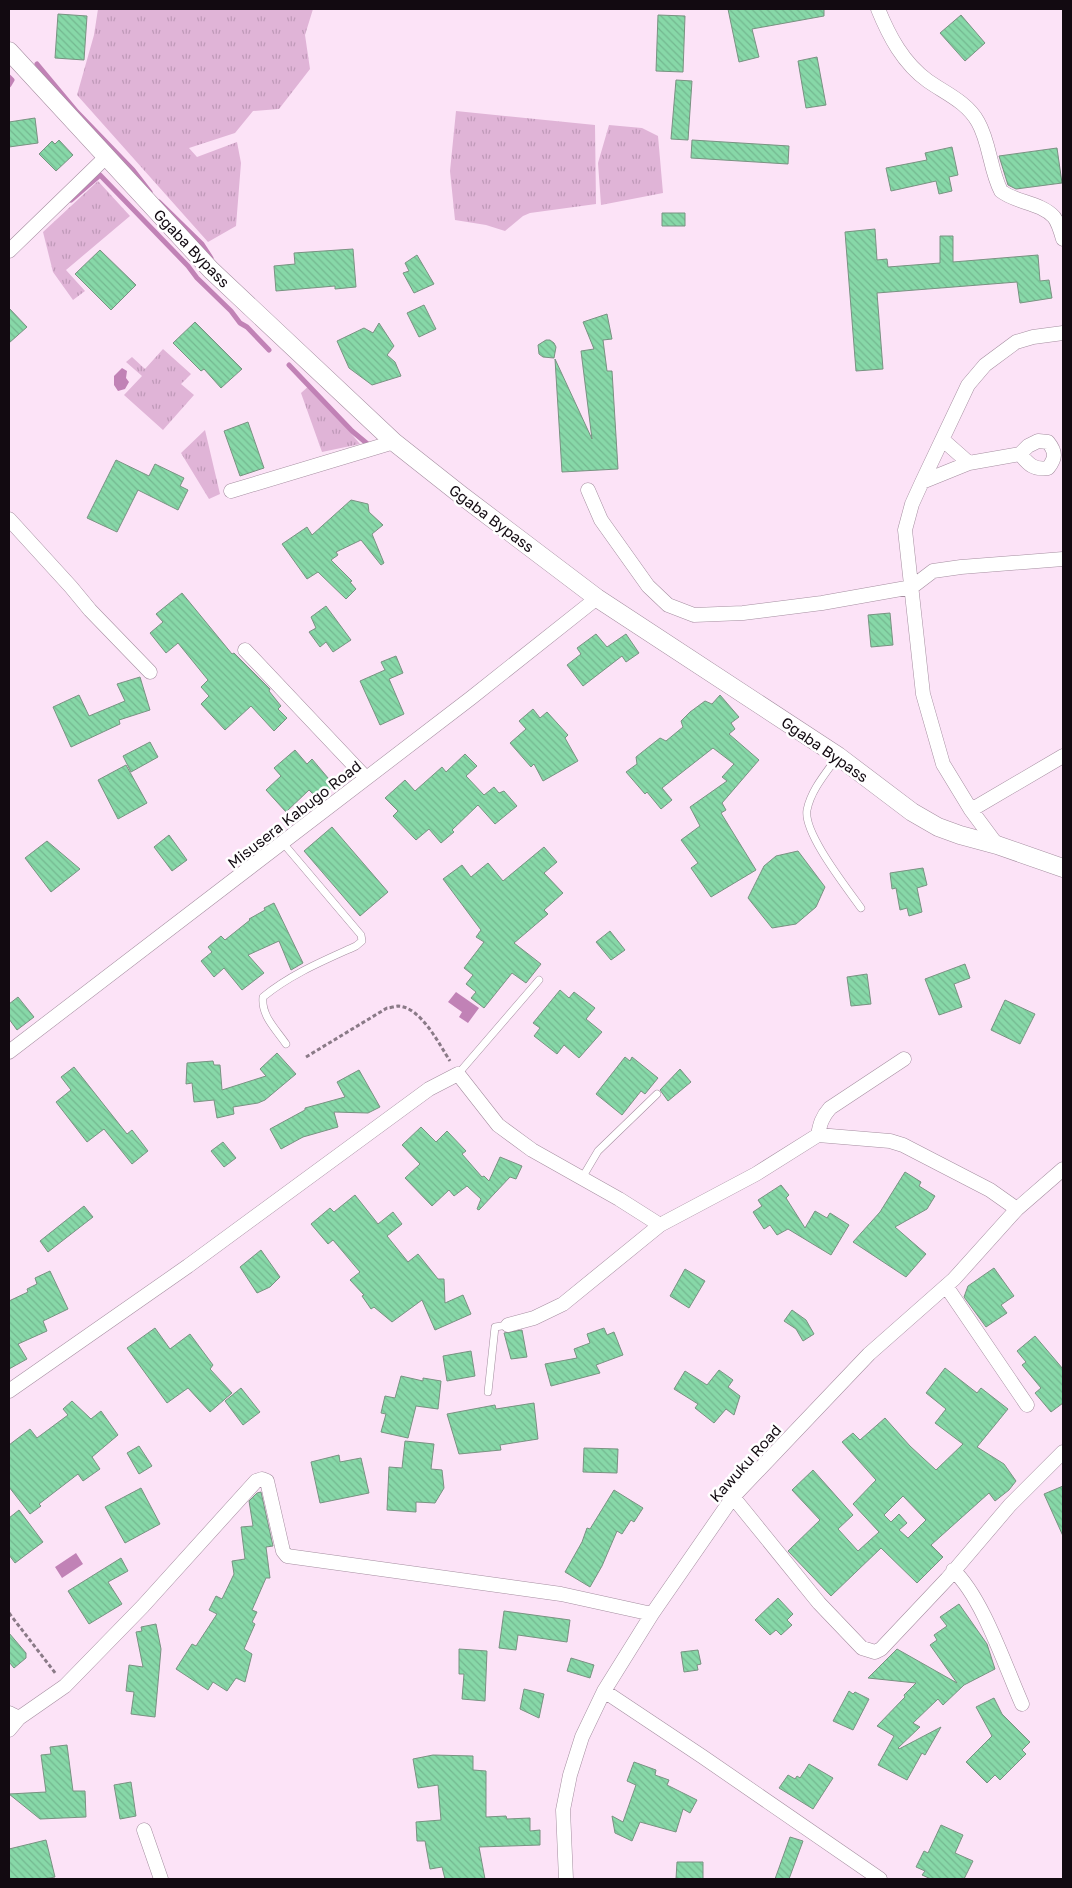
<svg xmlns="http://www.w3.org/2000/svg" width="1072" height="1888" font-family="'Golos Text',sans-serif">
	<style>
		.grass { fill: url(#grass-tufts) }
		.water { fill: #c182b6 }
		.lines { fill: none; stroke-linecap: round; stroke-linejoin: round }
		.stream { stroke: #c182b6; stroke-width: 5 }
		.building { fill: url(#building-back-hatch); stroke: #799282; fill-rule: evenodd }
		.service-casing { stroke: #a58ea0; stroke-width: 8 }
		.minor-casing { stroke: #a58ea0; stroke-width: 15 }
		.tertiary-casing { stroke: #a58ea0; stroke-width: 19 }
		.path { stroke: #8a7a87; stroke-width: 3; stroke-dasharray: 4 2.5; stroke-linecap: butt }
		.service { stroke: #fff; stroke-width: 7 }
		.minor { stroke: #fff; stroke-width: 14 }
		.tertiary { stroke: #fff; stroke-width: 18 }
		.labels { text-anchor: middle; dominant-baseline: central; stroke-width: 5; stroke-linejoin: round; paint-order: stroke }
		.street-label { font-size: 15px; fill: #120a11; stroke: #fff }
	</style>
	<defs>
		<pattern id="grass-tufts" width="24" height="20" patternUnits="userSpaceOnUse" patternTransform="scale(1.25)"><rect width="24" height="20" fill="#e0b4d7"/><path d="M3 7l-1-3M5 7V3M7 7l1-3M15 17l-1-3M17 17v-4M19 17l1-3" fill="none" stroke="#bf99b8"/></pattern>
		<pattern id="building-back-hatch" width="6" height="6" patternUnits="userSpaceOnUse" patternTransform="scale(1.25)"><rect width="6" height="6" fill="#87d8a8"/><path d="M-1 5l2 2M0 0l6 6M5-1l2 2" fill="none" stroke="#74b890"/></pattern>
	</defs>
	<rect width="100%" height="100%" fill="#fce3f7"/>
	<path class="grass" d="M98,9H313L305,35L310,69L279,109L253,111L235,133L189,148L197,157L237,142L241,163L236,226L208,242L77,95L94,35Z
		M456,111L595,125L596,204L530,213L523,216L505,231L486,225L455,220L450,171Z
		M609,125L642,128L658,136L663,193L601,205L598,163Z
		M98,181L130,216L66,270L85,291L73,300L53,272L43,232Z
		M163,349L191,374L181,384L194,395L163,430L124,395L142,376L126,362L132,357L145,369Z
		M310,385L360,444L322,452L301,393Z
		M205,430L220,494L209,499L181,453Z"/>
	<path class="water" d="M122,368L127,371L126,378L129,382L125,389L118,391L114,385V376Z
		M456,992L479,1008L468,1023L459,1017L462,1012L448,1002Z
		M76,1553L83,1564L62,1578L55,1567Z"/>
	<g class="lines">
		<path class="stream" d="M37,64L77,112L133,170L150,192
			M9,77L12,80L9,85
			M71,200L100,175L188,266L197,278L231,311L240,323L247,327L269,350
			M159,202L202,244L211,258
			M289,365L352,431L370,446"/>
	</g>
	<path class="building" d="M728,9H824V16L752,29L759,57L739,62Z
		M58,14L87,16L84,60L55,58Z
		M658,15L685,16L683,72L656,71Z
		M961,15L985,43L965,61L940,33Z
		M817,57L826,105L806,108L798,61Z
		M676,80L692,81L688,140L671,139Z
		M35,118L38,143L9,147V122Z
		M59,140L73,155L56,171L39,154L52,141L55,144Z
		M692,140L789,146L788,164L691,158Z
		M952,147L958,175L949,177L952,191L939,194L936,181L891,191L886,168L927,160L925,153Z
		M1057,148L1062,183L1016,189L1008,185L999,156Z
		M662,213H685V226H662Z
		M875,229L877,260L887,259L888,267L940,263V236H953V262L1038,255L1040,281L1049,280L1052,298L1020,303L1017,282L877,293L883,369L856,371L845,232Z
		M353,249L356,287L335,289V286L276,291L274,266L295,264L294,253Z
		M100,250L136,285L111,310L75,274Z
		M417,255L434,284L414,293L403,273L409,271L405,263Z
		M424,305L436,329L419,337L407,313Z
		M9,308L27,327L9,343Z
		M607,314L612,339L603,340L607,371H612L618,469L562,472L555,359L592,439L581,351L594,349L583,322Z
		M195,322L242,369L221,388L204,369L201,371L173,343Z
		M379,323L394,346L387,355L395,362L401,376L372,385L349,368L337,341L364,328L373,333Z
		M546,340H550L554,343L556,347L554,358L543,357L539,354L538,345Z
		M248,422L264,468L240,476L224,431Z
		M116,460L149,476L155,464L184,478L180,486L188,490L178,510L138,490L117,532L87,518Z
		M351,500L368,504L369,512L383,525L372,534L384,563L381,565L361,540L336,552L338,555L331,560L352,581L350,582L356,589L346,599L318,572L307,579L282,544L307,527L312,535Z
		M182,593L232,654L234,653L270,689L269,691L281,706L278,709L287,718L274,731L251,706L225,730L201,704L209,696L201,687L208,680L178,643L166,653L150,633L163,622L156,614Z
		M326,606L351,640L333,652L326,642L320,647L309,632L316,628L311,617Z
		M890,613L893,645L871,647L868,615Z
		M596,634L607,647L626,634L639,653L626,662L622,656L583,686L567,665L581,654L577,648Z
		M396,656L403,673L389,679L404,714L380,725L360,681L385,670L381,662Z
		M140,677L150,710L119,720L120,724L71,747L53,707L79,695L89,716L125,701L117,684Z
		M720,695L739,717L731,723L735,729L729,734L759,760L722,803L726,810L721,813L756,870L711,897L691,868L698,863L681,840L700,826L690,807L727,781L722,777L734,764L713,748L662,788L672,800L661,809L647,792L645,794L626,772L637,764L636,757L651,745L660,738L666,741L683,727L681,721L690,712L705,701L712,704Z
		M533,709L540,718L547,712L568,735L565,738L578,761L543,781L534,764L531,767L510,743L526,729L519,721Z
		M150,742L158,757L131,772L123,756Z
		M295,750L307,764L312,759L334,785L319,800L309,790L286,812L266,790L281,776L274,768Z
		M465,754L477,766L466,776L484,795L494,787L499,793L504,791L517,806L495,824L478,805L452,830L454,832L441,843L429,829L416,840L393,816L398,811L385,798L405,780L415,791L442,767L446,772Z
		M126,765L147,803L118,819L98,780Z
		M332,827L388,892L360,916L304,851Z
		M169,835L187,860L172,871L154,847Z
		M47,841L80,869L51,892L25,858Z
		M544,847L557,862L544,873L563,893L544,910L548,914L514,943L541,964L526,983L512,973L484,1008L471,998L476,992L466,984L473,975L464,968L484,942L476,937L481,930L443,879L462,865L471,877L488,863L503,881Z
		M798,851L825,887L816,907L796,924L772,928L748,898L764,866L776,856Z
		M923,868L927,885L917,888L922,912L909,916L907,908L900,910L896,888L892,889L890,873Z
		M274,903L303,963L291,970L279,941L248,955L264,973L242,990L224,968L214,977L201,961L212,952L208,947L221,936L225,940L250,920L249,919L265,910L264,908Z
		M610,931L625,950L611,960L596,942Z
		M965,964L970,978L954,984L962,1007L939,1015L925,979Z
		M867,974L871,1004L851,1006L847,977Z
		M560,990L569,998L574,992L595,1008L586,1019L602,1032L579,1058L564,1045L557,1054L534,1036L540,1028L533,1023Z
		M18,997L34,1017L17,1030L9,1019V1004Z
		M1005,1000L1035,1014L1020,1044L991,1030Z
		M277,1053L296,1074L265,1100L258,1103L233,1107L234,1114L217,1118L214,1100L194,1102L192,1083L186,1084L187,1063L213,1061L214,1065H220L222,1090L266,1076L260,1069Z
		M625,1057L630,1061L632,1057L658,1078L645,1094L641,1091L622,1115L596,1094Z
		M74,1067L127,1134L132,1130L148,1151L132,1164L104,1129L87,1142L56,1102L71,1090L61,1077Z
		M680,1069L691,1082L668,1101L660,1090Z
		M359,1070L380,1107L368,1113L334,1112L338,1127L303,1137L281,1149L270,1129L305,1110V1108L345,1097L337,1082Z
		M421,1127L436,1142L447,1131L466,1151L462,1154L482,1177L484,1176L489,1181L500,1157L522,1166L516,1179L510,1177L479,1210L477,1209L481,1199L467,1186L454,1196L449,1190L432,1206L405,1178L420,1164L402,1145Z
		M223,1142L236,1158L224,1167L211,1151Z
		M905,1172L921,1182L919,1186L935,1196L927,1209L895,1227L926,1254L906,1277L853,1242L880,1212Z
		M781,1185L789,1195L786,1198L805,1228L815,1211L827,1218L830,1213L849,1225L831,1255L788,1229L777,1235L770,1225L764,1229L753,1212L762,1206L758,1200Z
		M355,1195L378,1224L393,1212L402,1224L387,1236L408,1262L418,1254L438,1279H444L445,1303L463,1295L471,1314L435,1330L422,1300L392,1322L374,1307L371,1309L362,1296L364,1295L350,1280L360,1272L333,1240L328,1244L311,1224L330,1208L334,1212Z
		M84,1206L93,1217L48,1252L40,1241Z
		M261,1250L280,1277L270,1287L257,1293L240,1267Z
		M994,1268L1014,1296L1001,1305L1007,1313L986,1327L964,1297L968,1286Z
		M685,1269L705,1281L689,1308L670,1296Z
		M50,1271L68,1309L43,1321L47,1331L18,1344L27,1359L9,1369V1301L28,1292L27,1289L37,1284L35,1278Z
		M792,1310L806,1320L814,1334L803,1341L796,1329L784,1321Z
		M155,1328L170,1349L190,1334L213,1365L210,1369L232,1393L210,1412L188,1388L167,1403L127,1348Z
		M604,1328L607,1335L614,1332L623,1355L596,1365L600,1373L551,1386L545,1364L577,1358L574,1349L590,1343L587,1334Z
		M522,1330L527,1357L511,1359L504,1333Z
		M1035,1336L1063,1369V1403L1051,1412L1035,1393L1041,1388L1022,1365L1026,1362L1017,1351Z
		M471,1351L475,1376L447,1381L443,1356Z
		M945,1368L977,1393L981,1388L1008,1409L977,1447L1004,1464L1016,1481L1009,1490L995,1501L989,1493L931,1545L943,1557L917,1583L881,1548L831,1596L788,1551L820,1520L792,1490L813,1470L853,1515L838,1529L858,1551L879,1532L853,1504L876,1480L842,1442L853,1433L860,1440L885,1418L910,1446L936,1470L963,1444L935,1423L946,1409L926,1393ZM903,1496L926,1520L908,1538L899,1530L907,1523L899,1514L891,1522L884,1515Z
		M719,1370L733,1380L728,1387L740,1396L734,1415L726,1409L714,1423L695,1408L698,1404L674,1389L685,1371L707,1385Z
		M401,1376L423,1381V1378L441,1381L438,1409L416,1406L408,1438L381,1432L386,1414L381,1413L385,1396L395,1398Z
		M241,1388L260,1412L243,1425L225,1401Z
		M72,1401L91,1419L101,1411L118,1435L92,1457L100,1469L83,1481L78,1474L39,1504L41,1506L30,1514L9,1487V1445L30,1429L37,1438L68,1415L63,1409Z
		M534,1403L538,1439L500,1445L501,1450L459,1454L447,1414L495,1405L496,1409Z
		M405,1441L434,1444L431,1469L442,1470L444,1488L435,1503L416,1502V1512L387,1510L389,1467L402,1468Z
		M139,1446L152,1466L139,1474L127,1453Z
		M584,1448L618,1449L617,1473L583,1472Z
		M339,1455L340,1462L361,1458L369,1493L320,1503L311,1462Z
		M1063,1486V1536L1044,1494Z
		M141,1488L160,1524L125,1543L105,1507Z
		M614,1490L643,1508L634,1522L631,1520L622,1534L617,1531L602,1566L590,1587L565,1572L582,1542L587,1528L590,1529Z
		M261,1492L273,1546L266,1547L270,1578H266L252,1610L257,1612L252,1622L255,1624L244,1649L252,1654L245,1682L236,1678L227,1691L213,1682L208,1690L176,1669L192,1644L196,1646L217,1614L209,1610L216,1596L222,1599L234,1574L232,1561L245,1559L241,1527L253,1526L249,1501L257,1493Z
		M19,1510L43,1542L15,1563L9,1555V1518Z
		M121,1558L128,1571L108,1582L122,1604L89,1624L68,1591Z
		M778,1598L793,1614L787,1620L792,1625L781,1635L776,1630L770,1635L755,1620Z
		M959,1604L987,1644L995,1669L964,1685L943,1705L938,1699L913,1723L920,1727L898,1748L899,1749L941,1727L925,1755L922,1753L907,1780L878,1765L894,1736L877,1726L905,1697L904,1695L916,1683L868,1678L897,1649L957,1683L930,1645L937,1640L934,1635L947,1626L940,1617Z
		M504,1611L570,1620L567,1642L518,1635L516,1650L499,1648Z
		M156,1624L161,1649L155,1717L131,1714L134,1692L126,1691L129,1665L143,1667L136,1632L142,1631L141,1627Z
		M9,1633L26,1653V1658L14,1668L9,1662Z
		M459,1649L487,1651L485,1701L462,1699L464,1674H459Z
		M698,1650L701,1664L697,1665L698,1670L684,1672L681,1652Z
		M571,1658L594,1665L590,1678L567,1671Z
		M524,1689L544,1694L539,1718L520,1709Z
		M849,1691L853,1694L855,1692L869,1699L853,1730L833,1721Z
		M994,1698L1002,1714L1030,1742L1022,1750L1026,1754L1000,1780L995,1775L987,1783L966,1762L992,1736L976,1707Z
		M67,1745L73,1791H85L86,1817L40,1819L9,1794L46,1792L41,1755L51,1754L50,1747Z
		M433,1755L473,1756V1770L486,1771V1817L506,1816L507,1819L530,1818V1831L540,1830V1845L479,1847L485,1879H445L442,1867L430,1869L425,1841H417L416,1822L441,1820L438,1785L418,1788L413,1759Z
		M634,1762L656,1770L655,1775L669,1780L667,1785L697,1800L690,1813L683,1809L676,1832L640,1822L632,1841L615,1833L612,1816L623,1822L636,1785L627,1781Z
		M809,1764L833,1778L813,1809L779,1788L788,1775L795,1779L797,1776L800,1778Z
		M131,1782L136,1816L120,1819L114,1785Z
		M941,1825L963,1835L955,1853L973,1861L964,1879H931L922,1875L925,1871L916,1867L924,1851L928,1853Z
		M790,1837L803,1841L789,1879H775Z
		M46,1840L55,1877L44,1879H9V1849Z
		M677,1862H703V1879H676Z"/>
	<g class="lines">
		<g class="service-casing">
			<path id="service" d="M838,756C826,773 811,790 807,810C803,833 847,888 861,908
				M283,843L361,935L362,941L356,946C323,961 291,974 263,997C261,1016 276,1029 286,1044
				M458,1074L539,980
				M582,1178L598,1151L657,1094
				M488,1392L495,1327L508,1325"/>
		</g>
		<g class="minor-casing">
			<path id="minor" d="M878,9C889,36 903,63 928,81C945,93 967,102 978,122C990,143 990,170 1001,191C1016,203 1040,202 1054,217C1058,222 1061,232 1063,239
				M9,251L107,156
				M943,440L969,463
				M922,482L969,463L1020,454L1028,446L1038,441L1048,442C1056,452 1056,458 1048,468C1034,470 1029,465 1020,454
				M588,490L601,520L648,586L668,605L694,615L743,613L822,603L912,587L933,571L961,567L1063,559
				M231,491L394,442
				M9,519L71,587L90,610L150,672
				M245,650L366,778
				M971,810L1063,756
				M997,845L971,810L943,764L923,694L905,530L912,504L922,482L968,385L985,365L1016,342L1033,337L1063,333
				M9,1052L471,698L597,598
				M818,1135L890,1141L903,1145L990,1190L1017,1209
				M818,1135C820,1124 822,1117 830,1108L904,1059
				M946,1286L1027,1405
				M508,1325L534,1318L563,1304L660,1225
				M9,1391L188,1266L429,1089L458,1074L498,1125L532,1150L619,1199L660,1225L756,1174L818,1135
				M733,1497L819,1603L862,1648L875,1652L881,1649L947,1579L1010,1505L1063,1452
				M953,1570C983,1598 1005,1666 1022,1704
				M604,1691L703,1757L880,1879
				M9,1713L19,1718L65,1686L143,1606L256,1481L262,1479L267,1481L283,1551L287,1556L561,1594L652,1614
				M9,1730L19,1718
				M144,1830L161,1879
				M566,1879L563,1810L570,1775L582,1737L604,1691L652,1614L733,1497L869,1354L954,1279L1017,1209L1063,1169"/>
		</g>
		<g class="tertiary-casing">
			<path id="tertiary" d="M9,51L211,270L394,442L461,495L597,598L838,756L912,812L938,827L960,835L997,845L1063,868"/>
		</g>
		<path class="path" d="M306,1057L387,1008C390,1008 395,1006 398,1006C421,1007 439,1044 450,1061
			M9,1613L56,1674"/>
		<use href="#service" class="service"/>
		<use href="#minor" class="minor"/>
		<use href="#tertiary" class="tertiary"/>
	</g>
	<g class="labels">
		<g class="street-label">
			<text transform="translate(192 248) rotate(46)">Ggaba Bypass</text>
			<text transform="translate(492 518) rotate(37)">Ggaba Bypass</text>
			<text transform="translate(825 749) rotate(35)">Ggaba Bypass</text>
			<text transform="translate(294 814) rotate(-38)">Misusera Kabugo Road</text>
			<text transform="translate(745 1463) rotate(-48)">Kawuku Road</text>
		</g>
	</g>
	<rect width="1072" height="1888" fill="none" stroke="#120a11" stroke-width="20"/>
</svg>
